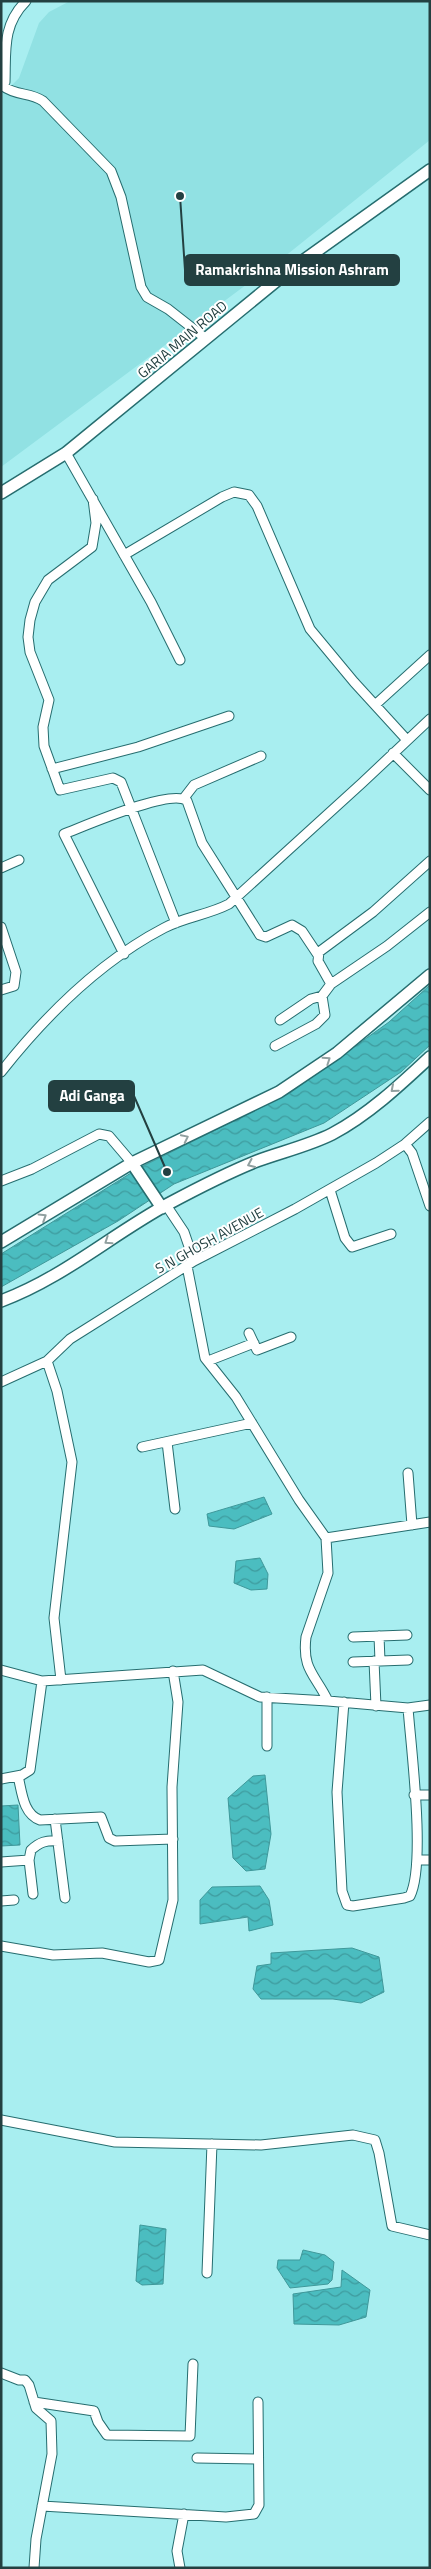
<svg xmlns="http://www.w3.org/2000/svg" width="431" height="2569" font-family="'Titillium Web',sans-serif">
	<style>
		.built { fill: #91e1e3 }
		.water { fill: url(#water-waves); stroke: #3f989a }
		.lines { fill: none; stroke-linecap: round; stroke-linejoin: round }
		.minor-casing { stroke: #266d6f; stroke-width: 11 }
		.major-casing { stroke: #266d6f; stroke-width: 14 }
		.minor { stroke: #fff; stroke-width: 9 }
		.major { stroke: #fff; stroke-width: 11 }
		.oneway { stroke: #91a0a0 }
		.labels { text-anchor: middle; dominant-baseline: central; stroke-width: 4; stroke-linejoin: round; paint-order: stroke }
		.street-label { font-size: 14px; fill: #234041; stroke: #fff }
		.leader { fill: none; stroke: #234041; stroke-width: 2 }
		.callout-dot { fill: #234041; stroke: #fff; stroke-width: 2 }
		.callout { fill: #234041; stroke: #234041; stroke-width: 2 }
		.callout-label { font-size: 15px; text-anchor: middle; font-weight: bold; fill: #fff }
	</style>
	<defs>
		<pattern id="water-waves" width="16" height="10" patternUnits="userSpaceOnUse" patternTransform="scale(1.25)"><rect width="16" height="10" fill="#4bbdc0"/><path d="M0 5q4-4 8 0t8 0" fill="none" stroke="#3e9b9e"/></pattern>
	</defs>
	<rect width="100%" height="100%" fill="#a8eef0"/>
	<path class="built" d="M70,1H430V140L289,253L1,467V88L11,86L19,78L39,23L49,12Z"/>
	<path class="water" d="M430,985V1045L401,1072L324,1123L174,1184L118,1221L1,1287V1254L139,1168L290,1093L389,1022Z
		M264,1497L272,1514L234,1529L209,1526L207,1514Z
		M260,1558L268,1574L267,1589L251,1590L234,1583L236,1561Z
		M265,1775L271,1834L265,1869L246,1871L233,1858L228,1798L253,1776Z
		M18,1805L20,1845L1,1846V1806Z
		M260,1886L269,1900L273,1925L249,1931L248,1917L200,1924V1900L212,1887Z
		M352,1948L379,1957L384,1992L361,2003L333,1999H261L253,1989L257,1966L271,1964V1953Z
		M140,2225L166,2229L163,2284L142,2285L136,2281Z
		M303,2250L325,2255L334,2262L332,2280L328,2284L290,2288L277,2268L278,2260H300Z
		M342,2270L370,2290L366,2317L339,2325L294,2324L293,2294L341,2287Z"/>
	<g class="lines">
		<g class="minor-casing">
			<path id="minor" d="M1,86L5,82C6,51 2,25 26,1
				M3,86C16,96 30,92 43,101L111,171L121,197L141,287L147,297L168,309L205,338
				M66,453L151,602L180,660
				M93,499L96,523L92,547L48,580L35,602L30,620L28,637L30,652L49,700L43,727L44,746L60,790L113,778L121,782L176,923
				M124,555L222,497L234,492L249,495L257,506L310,629L354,682L407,740
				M375,705L430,655
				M393,753L430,790
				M52,769L138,747L229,716
				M184,798L194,785L261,756
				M1,868L19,860
				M1,927L16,972L14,986L1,990
				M124,954L64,834C85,826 171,788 187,801L202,843L260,935L266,937L292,925L302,931L318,955
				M331,984L387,946L430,912
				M280,1020L311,999L322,996
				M275,1046L316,1024L325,1015L322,996L331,984L318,961L319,952L373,912L430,861
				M1,1072C46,1015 99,962 164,928C184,917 208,915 229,904L362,783L430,719
				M405,1144L412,1153L430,1206
				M1,1181L32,1169L99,1134L109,1136L132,1163
				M330,1190L345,1238L352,1247L391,1234
				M166,1205L184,1232L194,1261
				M187,1266L205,1358L236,1397L299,1500L326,1538L430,1522
				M249,1333L257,1350L291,1337
				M47,1361L57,1391L72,1462L54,1618L61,1680
				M208,1361L254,1343
				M1,1382L47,1361L70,1339L194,1261L295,1209L376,1163L405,1144L430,1122
				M167,1442L175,1509
				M142,1447L252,1423
				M408,1473L412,1525
				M379,1636L380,1661
				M353,1637L407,1635
				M374,1661L376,1706
				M353,1662L408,1660
				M1,1670L42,1681L30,1770L22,1775L1,1779
				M42,1681L203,1670L260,1697L328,1701C315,1674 302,1670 306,1637L328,1573L326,1538
				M267,1697V1746
				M328,1701L408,1708L430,1705
				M344,1702L337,1792L342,1891L347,1905L353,1906L404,1898L410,1896C426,1864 411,1748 408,1708
				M18,1776C22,1792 23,1814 40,1820L101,1817L109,1838L115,1841L173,1839
				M414,1795H430
				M55,1819L65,1898
				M29,1860L33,1894
				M417,1860H430
				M1,1862L29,1860L31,1850C40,1842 46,1840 58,1841
				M1,1901L14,1900
				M1,1946L53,1955L102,1953L149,1962L159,1960L173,1900L172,1787L178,1702L173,1671
				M1,2120L115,2142L261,2145L353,2135L375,2140L379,2153L392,2226L430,2235
				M207,2273L212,2144
				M1,2373L19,2380H25L29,2385L36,2408L51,2421L52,2454L36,2539L34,2568
				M34,2402L94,2411L98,2422L107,2435L190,2436L193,2364
				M197,2458L258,2459
				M42,2506L226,2517L254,2514L259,2505L258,2402
				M180,2568L177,2551L184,2514"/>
		</g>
		<g class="major-casing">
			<path id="major" d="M1,493L66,453L286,273L430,170
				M132,1163L162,1208
				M1,1242L132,1163L279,1092L337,1053L430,975
				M1,1301C63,1278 111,1235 168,1204C196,1189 227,1173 257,1161C281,1152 308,1146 332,1134C368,1115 400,1085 430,1057"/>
		</g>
		<use href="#minor" class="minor"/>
		<use href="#major" class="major"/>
	</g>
	<defs><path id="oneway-chevron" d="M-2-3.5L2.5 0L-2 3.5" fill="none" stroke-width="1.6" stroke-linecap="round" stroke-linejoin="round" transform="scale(1.25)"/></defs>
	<g class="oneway">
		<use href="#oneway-chevron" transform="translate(327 1060) rotate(-34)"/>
		<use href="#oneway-chevron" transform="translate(394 1089) rotate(139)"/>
		<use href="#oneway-chevron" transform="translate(185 1138) rotate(-26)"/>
		<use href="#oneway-chevron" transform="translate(251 1164) rotate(156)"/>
		<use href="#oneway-chevron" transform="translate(43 1217) rotate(-32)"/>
		<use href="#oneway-chevron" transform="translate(108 1241) rotate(146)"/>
	</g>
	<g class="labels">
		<g class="street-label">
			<text transform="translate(182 339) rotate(-40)">GARIA MAIN ROAD</text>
			<text transform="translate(209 1240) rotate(-29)">S N GHOSH AVENUE</text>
		</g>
	</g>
	<path class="leader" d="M180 196L185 270M167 1172L134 1096"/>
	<g class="callout-dot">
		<circle cx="180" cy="196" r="5"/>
		<circle cx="167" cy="1172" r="5"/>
	</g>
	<g class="callout">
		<rect x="185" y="255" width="214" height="30" rx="5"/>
		<rect x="49" y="1081" width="85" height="30" rx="5"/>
	</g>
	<g class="callout-label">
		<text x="292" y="275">Ramakrishna Mission Ashram</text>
		<text x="92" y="1101">Adi Ganga</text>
	</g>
	<rect width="431" height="2569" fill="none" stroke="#234041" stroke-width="5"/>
</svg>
